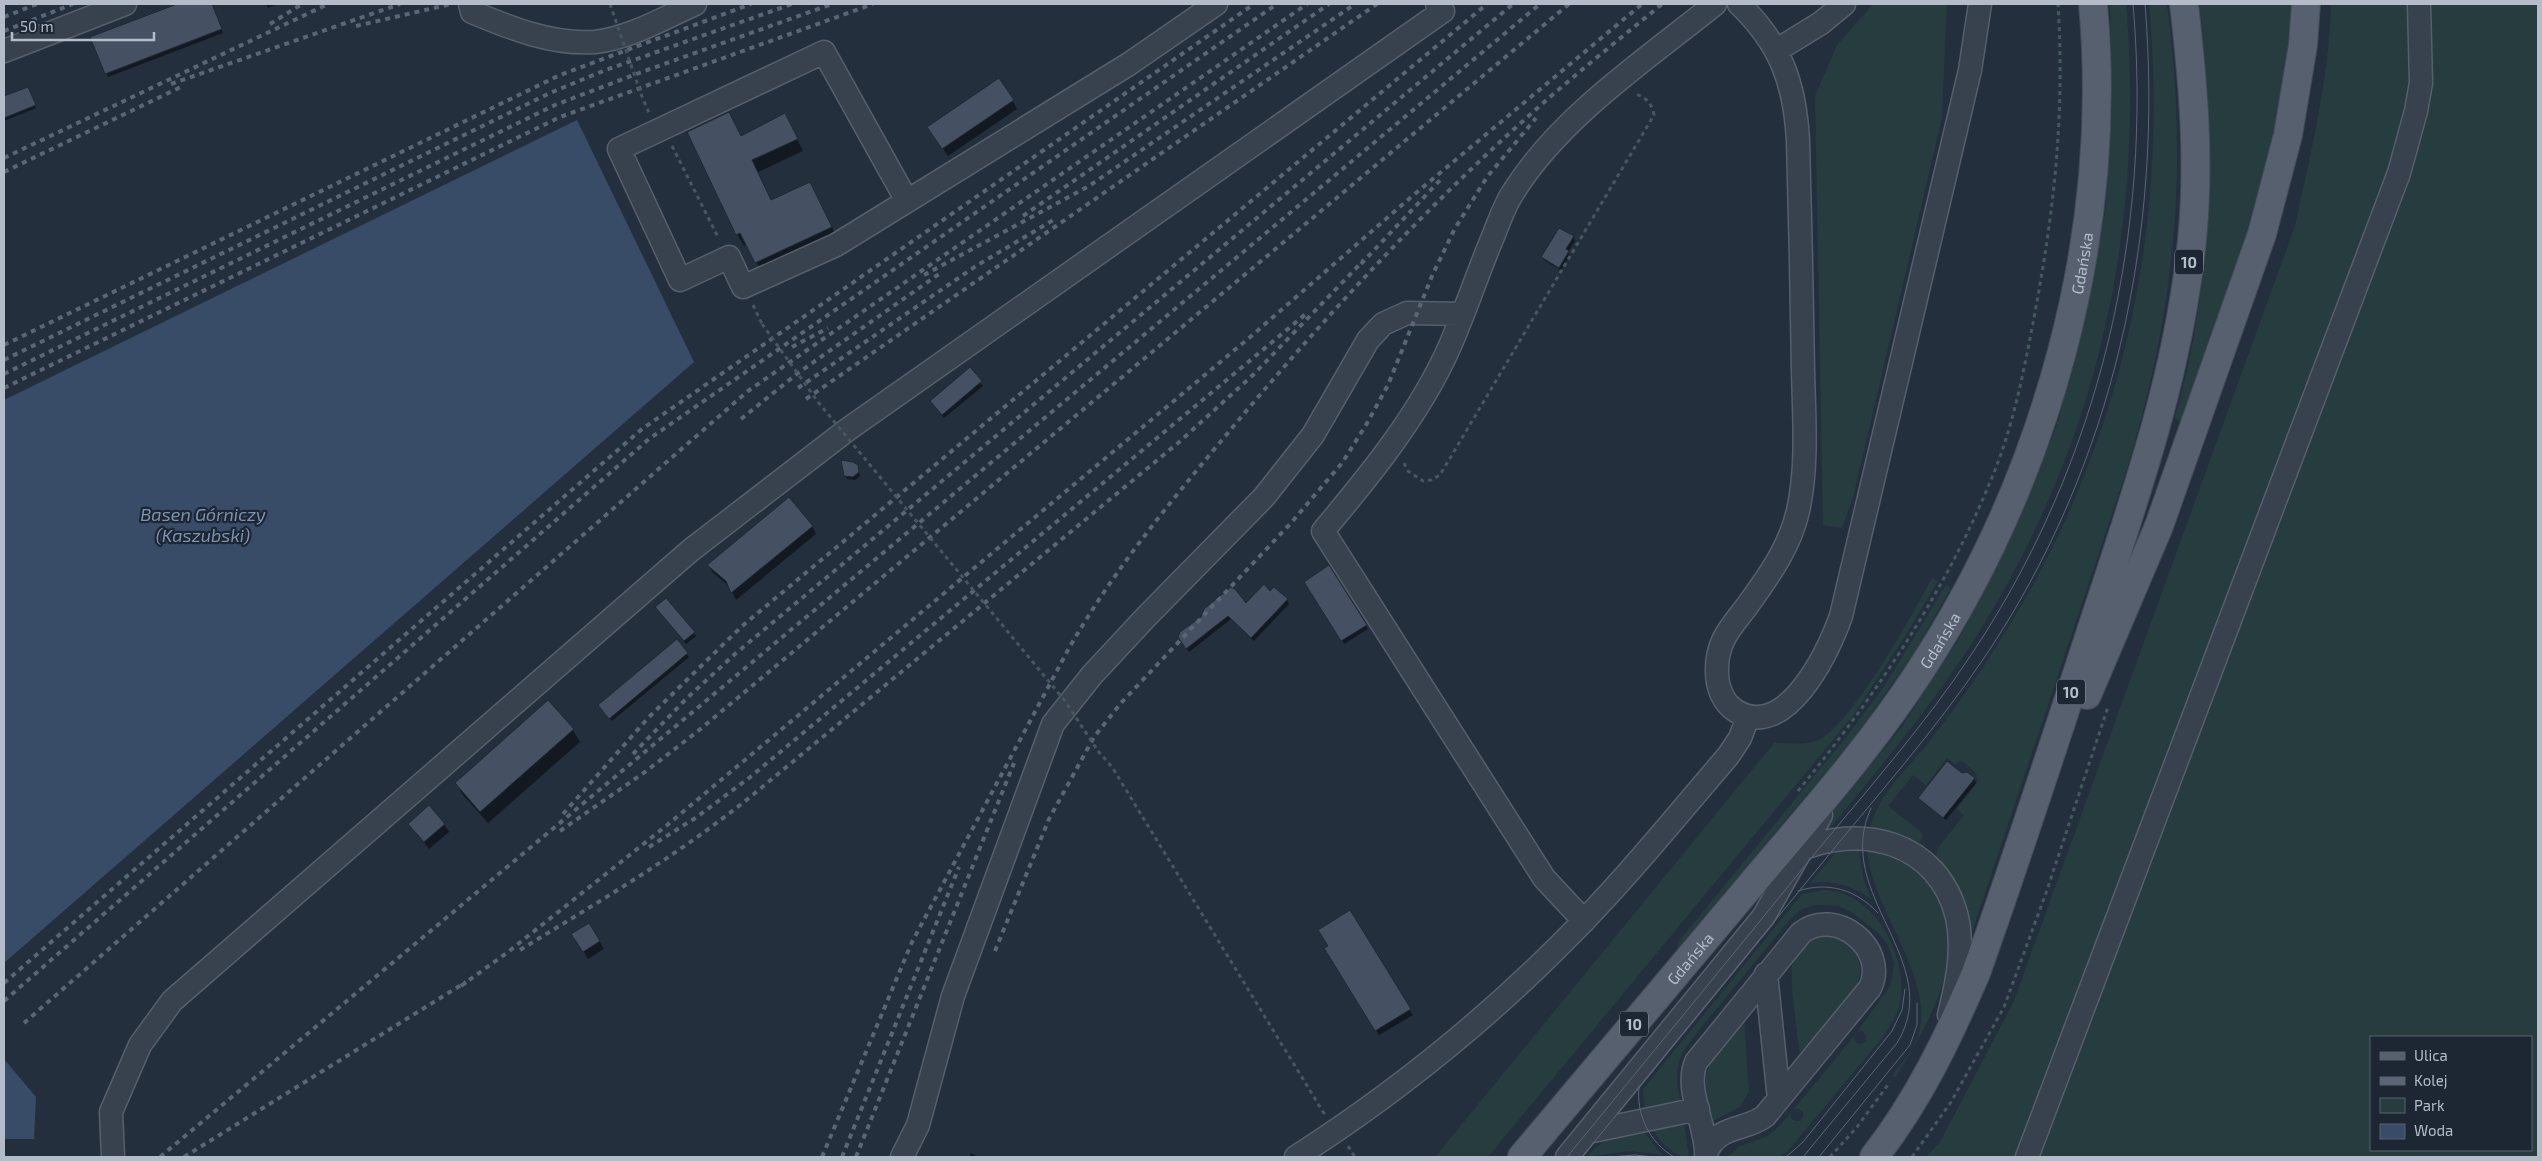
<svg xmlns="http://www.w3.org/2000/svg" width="2542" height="1161" font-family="'Exo 2',sans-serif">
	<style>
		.green { fill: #263c3f; fill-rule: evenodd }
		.water { fill: #394c67 }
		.shadow { fill: #0007 }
		.building { fill: #455162; stroke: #1f2835 }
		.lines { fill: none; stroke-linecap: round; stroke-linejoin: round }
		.minor-casing { stroke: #565f6c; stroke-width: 25 }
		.major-casing { stroke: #414a57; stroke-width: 30 }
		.path { stroke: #44595c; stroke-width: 3; stroke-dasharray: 4 4; stroke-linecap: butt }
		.minor { stroke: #38414e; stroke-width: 22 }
		.major { stroke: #56606e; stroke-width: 28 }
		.tram { stroke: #5a6575; stroke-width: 1 }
		.rail { stroke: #5a6575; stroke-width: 4; stroke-dasharray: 5 5; stroke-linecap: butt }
		.path-bridge { stroke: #44595c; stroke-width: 3; stroke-dasharray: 4 4; stroke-linecap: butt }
		.labels { text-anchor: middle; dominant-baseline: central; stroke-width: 4.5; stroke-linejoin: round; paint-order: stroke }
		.shield { fill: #1d2633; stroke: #878f9c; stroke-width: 1 }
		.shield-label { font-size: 15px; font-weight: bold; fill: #b4bcc9 }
		.street-label { font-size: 16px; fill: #b4bcc9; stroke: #1d2633 }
		.water-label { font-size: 18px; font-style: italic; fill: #7c92b1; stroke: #1d2633 }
	</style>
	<rect width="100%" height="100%" fill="#242f3e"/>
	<path class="green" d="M1873,4H1947L1942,118L1853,498L1842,528L1823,525L1815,96L1837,45Z
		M2110,4H2126L2127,15C2143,236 2097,443 1979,632C1934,704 1879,768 1826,833L1819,835L1835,809L1901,728L1960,637L2020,518L2056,427L2088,306L2106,206L2112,111Z
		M2149,4H2167C2189,169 2175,312 2126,472L1968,944L1935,862L1938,848L1964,815L1957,809L1978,782L1976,773L1961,760L1956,765L1947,758L1926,785L1913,775L1888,806L1921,832L1923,837L1919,843L1911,844L1869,833C1877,793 1909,768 1933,737C1956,707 1978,676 1998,644C2121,452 2170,230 2149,4Z
		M2199,4H2295L2292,47L2264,188L2185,424L2175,418C2213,283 2217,142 2199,4Z
		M2331,4H2538V1157H1926L1940,1142L2013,1003L2295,226C2311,152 2329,79 2331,4ZM2371,1037H2531V1150H2371Z
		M1932,578L1938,581L1907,633L1852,717L1488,1157H1435L1774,743C1787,743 1805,745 1816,741C1849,730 1915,610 1932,578Z
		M1946,585L1951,588L1915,651L1852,741L1677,949L1679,941L1847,736L1883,688Z
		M1859,848L1863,877L1871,899C1852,886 1834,880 1810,883L1837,851Z
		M1867,848C1887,847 1910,862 1923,876C1980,941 1932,1017 1895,1078L1892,1076C1900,1065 1910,1054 1916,1041C1941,983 1870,910 1867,848Z
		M1824,890C1874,891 1907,954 1901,999C1898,1014 1890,1025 1883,1037L1787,1152L1779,1157H1728L1738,1147L1770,1135L1791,1113V1118L1795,1121H1800L1803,1117V1112L1799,1109H1794L1854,1036V1040L1858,1044L1863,1043L1866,1040V1035L1862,1031L1857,1032L1891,985L1894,963L1888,945L1878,933L1853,913L1839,906L1815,905L1802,909L1791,918L1687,1045C1674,1065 1676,1081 1681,1104L1645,1112L1643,1089L1802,894Z
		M1821,937C1853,933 1870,964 1854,991L1800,1055C1798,1037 1787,972 1794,958C1800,948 1810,940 1821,937Z
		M1744,1019L1749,1091L1740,1107L1713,1121C1709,1116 1708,1106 1707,1099C1700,1061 1722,1047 1744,1019Z
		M1684,1121L1689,1157C1672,1157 1659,1140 1650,1127Z
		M1642,1129L1662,1155L1629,1151L1587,1157C1602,1139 1620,1133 1642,1129Z"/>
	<path class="water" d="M577,120L694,362L4,963V400Z
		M4,1059L36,1097L34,1139H4Z"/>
	<path class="shadow" d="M181,4H212L223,33L108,77L92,38Z
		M266,4H278L268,8Z
		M28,88L36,108L4,121V98Z
		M1013,101L1017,109L948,156L933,135Z
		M791,127L803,151L758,172L772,202L816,195L838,239L763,275L747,244L744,246L737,234L741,137Z
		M1573,237L1575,241L1568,252L1570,255L1561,270L1545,261L1543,257Z
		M970,369L983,386L944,418L933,405Z
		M857,466L860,476L855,480L847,479L845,476Z
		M812,526L816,534L736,600L730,587L713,573L709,565Z
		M1329,567L1368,629L1344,644L1306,582Z
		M1270,592L1287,600L1289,604L1254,641L1231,619L1189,652L1182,641Z
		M659,611L694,633L696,636L686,644Z
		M676,641L689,657L612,721L601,708Z
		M548,702L573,730L580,742L488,823L463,795L456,783Z
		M1961,774L1974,779L1976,783L1946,820L1920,798Z
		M409,824H444L449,832L429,849Z
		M1350,912L1413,1015L1379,1035L1326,949L1330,946Z
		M589,924L604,949L588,959L573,934Z
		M971,1153L978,1157H969Z"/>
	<path class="building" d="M177,4H212L222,29L105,74L90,37Z
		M999,78L1014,100L942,149L927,127Z
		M28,87L36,105L4,118V96Z
		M729,112L741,136L785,113L798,139L752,160L771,200L810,182L832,227L755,263L740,233L736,235L687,132Z
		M1559,228L1574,236L1566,249L1569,251L1559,268L1541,257Z
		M970,367L982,381L942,415L930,401Z
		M841,460L853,462L858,465L859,472L853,477L844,476Z
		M789,497L813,526L731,593L726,581L707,565Z
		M1329,565L1367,625L1341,641L1304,582Z
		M1264,584L1270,591L1274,587L1288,599L1251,638L1228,616L1186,649L1178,637L1180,632L1201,617L1204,609L1231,587L1236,590L1246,603Z
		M666,598L695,632L684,641L655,607Z
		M677,639L688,653L609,719L598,705Z
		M548,700L574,729L480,812L455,783Z
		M1947,761L1962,773L1967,772L1975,778L1943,818L1918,798Z
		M429,805L445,824L424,842L408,824Z
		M1350,910L1411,1009L1375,1031L1324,948L1328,946L1318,930Z
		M589,923L600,941L583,952L571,934Z"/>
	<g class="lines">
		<g class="minor-casing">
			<path id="minor" d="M470,4L472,12C510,28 552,45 595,42C630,38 664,18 695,4
				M1739,4C1781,44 1795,84 1798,141C1800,217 1802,294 1803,370C1804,417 1808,466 1798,511C1790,546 1770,574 1750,602C1733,626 1716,639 1717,672C1717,687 1723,703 1736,711C1786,742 1828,652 1841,616L1970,70L1980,4
				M1777,50L1821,23L1844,4
				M4,51L125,4
				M907,201L824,52L619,149L680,280L729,257L743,287L836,245L1129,64L1216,4
				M1795,852C1860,822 1938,841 1957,917C1964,949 1957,983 1949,1015
				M1584,921L1544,878L1323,531C1370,475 1419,415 1449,348C1465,312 1477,275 1492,239C1499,223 1504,205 1514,191C1561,116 1647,59 1715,4
				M1766,974L1779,1099
				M1588,1132L1698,1109
				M113,1157L111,1112L140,1045L172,1001L691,550L847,430L1443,11L1437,4
				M902,1157L918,1125L953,996L1053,724L1092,675L1146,617L1264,497L1313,435L1368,340L1383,324L1407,313L1463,314
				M1296,1157C1391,1096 1480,1025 1560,945C1620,886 1673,820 1728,756L1740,738L1748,717
				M1567,1157L1764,916L1821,815
				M1706,1157C1708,1128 1684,1090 1696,1062L1801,933C1835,906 1889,948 1870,988L1765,1116C1746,1131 1718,1124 1706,1153
				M2027,1157L2399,173L2416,111L2421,83L2419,4"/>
		</g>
		<g class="major-casing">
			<g id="major">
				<path d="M2087,695L2159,526L2262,234L2288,135L2303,45L2306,4"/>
				<path id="s1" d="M1522,1157C1598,1067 1674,976 1750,886C1809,816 1870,748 1920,671C2047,477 2114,235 2093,4"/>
				<path d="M1874,1157C1918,1101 1948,1038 1976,973C2017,858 2055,741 2093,625C2135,498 2179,373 2192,240C2200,161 2193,82 2184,4"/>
			</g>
		</g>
		<path class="path" d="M641,94L649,113
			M672,146L719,239
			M753,305L762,324
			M1404,463L1408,471L1423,481L1431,480L1440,475L1654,115C1652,104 1646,97 1635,94
			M1098,751L1112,767L1325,1115
			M1798,791C1877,694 1946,591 1993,475C2013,426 2023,375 2033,323C2054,213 2065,116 2058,4
			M1348,1146L1355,1157
			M1830,1157L1857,1127L1890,1082
			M1912,1157L1951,1102L2004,1007L2046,893L2108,707"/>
		<use href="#minor" class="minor"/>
		<use href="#major" class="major"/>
		<path class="tram" d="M1798,891C1828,881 1857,890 1878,913
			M1639,1086C1636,1115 1649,1142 1674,1157
			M1567,1157C1649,1057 1731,957 1812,857C1867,790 1925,725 1973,652C2100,461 2153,232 2133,4
			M1582,1157C1661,1061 1739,964 1818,868C1874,799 1934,732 1984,658C2114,466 2164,233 2145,4
			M1611,1157L1635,1155L1654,1157
			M1786,1157L1803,1142L1892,1031L1902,1010L1905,989
			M1803,1157L1897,1043C1947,962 1831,894 1871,808
			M1819,1157L1910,1045L1917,1025V1003"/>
		<path class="rail" d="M4,17L37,4
			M270,24L302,4
			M356,26L451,4
			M4,31L73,4
			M171,84L400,4
			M4,158L328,4
			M4,172L183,86
			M1023,216L1329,4
			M1361,264L1443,177
			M924,275L1089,186L1355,4
			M4,345L560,75L751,4
			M792,347L828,328
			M4,360L550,93L603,71L792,4
			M4,374L555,105L639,73L832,4
			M4,388L560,117L873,4
			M798,388L976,266L1055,219
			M806,399L1377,4
			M741,419L798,373L939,274
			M633,754L687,698L735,654L1513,4
			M563,814L649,717L741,627L1487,4
			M560,831L645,772L698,731L1569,4
			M649,847L697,817L749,778L1307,313
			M520,950C600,901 682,853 755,793L1178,443L1253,375L1364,260
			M995,951L1049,819L1094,737L1121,703L1291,523L1342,463L1366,425L1388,385L1432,276L1454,230L1487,177L1536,118
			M4,983L642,429L1254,4
			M461,986L508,952L666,826L1249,338L1410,198L1642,4
			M4,1001L649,439L1277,4
			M24,1023L748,391L1307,4
			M160,1157L1540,4
			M184,1157L466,982
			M822,1157L912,942L1068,650C1111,574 1166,507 1222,440C1315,328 1415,218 1523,121C1568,80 1616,42 1662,4
			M842,1157L959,867
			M856,1157L1014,763"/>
		<path class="path-bridge" d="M610,4L641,94
			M762,324L818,402L1065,701L1098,751"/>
	</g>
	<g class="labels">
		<g class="shield">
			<rect x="2175" y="249.5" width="28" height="25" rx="4"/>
			<rect x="2057" y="679.5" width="28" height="25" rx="4"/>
			<rect x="1620" y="1011.5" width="28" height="25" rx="4"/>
		</g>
		<g class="shield-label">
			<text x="2189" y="262">10</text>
			<text x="2071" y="692">10</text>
			<text x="1634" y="1024">10</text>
		</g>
		<g class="street-label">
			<text stroke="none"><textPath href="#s1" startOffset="1070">Gdańska</textPath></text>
			<text stroke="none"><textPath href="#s1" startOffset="665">Gdańska</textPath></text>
			<text stroke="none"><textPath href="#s1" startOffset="260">Gdańska</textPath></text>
		</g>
		<g class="water-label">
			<text x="203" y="514">Basen Górniczy<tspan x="203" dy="21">(Kaszubski)</tspan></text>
		</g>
	</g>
	<rect width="2542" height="1161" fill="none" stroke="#b4bcc9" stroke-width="10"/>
	<rect x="2370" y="1036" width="162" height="115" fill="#1d2633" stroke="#59626f"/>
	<rect x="2380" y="1052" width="25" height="8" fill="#56606e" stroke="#59626f"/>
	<text x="2414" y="1061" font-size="15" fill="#b4bcc9">Ulica</text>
	<rect x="2380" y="1077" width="25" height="8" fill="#5a6575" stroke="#59626f"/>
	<text x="2414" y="1086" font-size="15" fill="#b4bcc9">Kolej</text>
	<rect x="2380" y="1098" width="25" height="15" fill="#263c3f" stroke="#59626f"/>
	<text x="2414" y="1111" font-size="15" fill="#b4bcc9">Park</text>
	<rect x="2380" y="1124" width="25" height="15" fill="#394c67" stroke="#59626f"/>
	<text x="2414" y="1136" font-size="15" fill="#b4bcc9">Woda</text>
	<path d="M12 32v8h142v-8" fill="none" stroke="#b4bcc9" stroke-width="2.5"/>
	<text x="20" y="32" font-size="15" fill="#b4bcc9" stroke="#1d2633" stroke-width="4" paint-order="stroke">50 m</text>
</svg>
